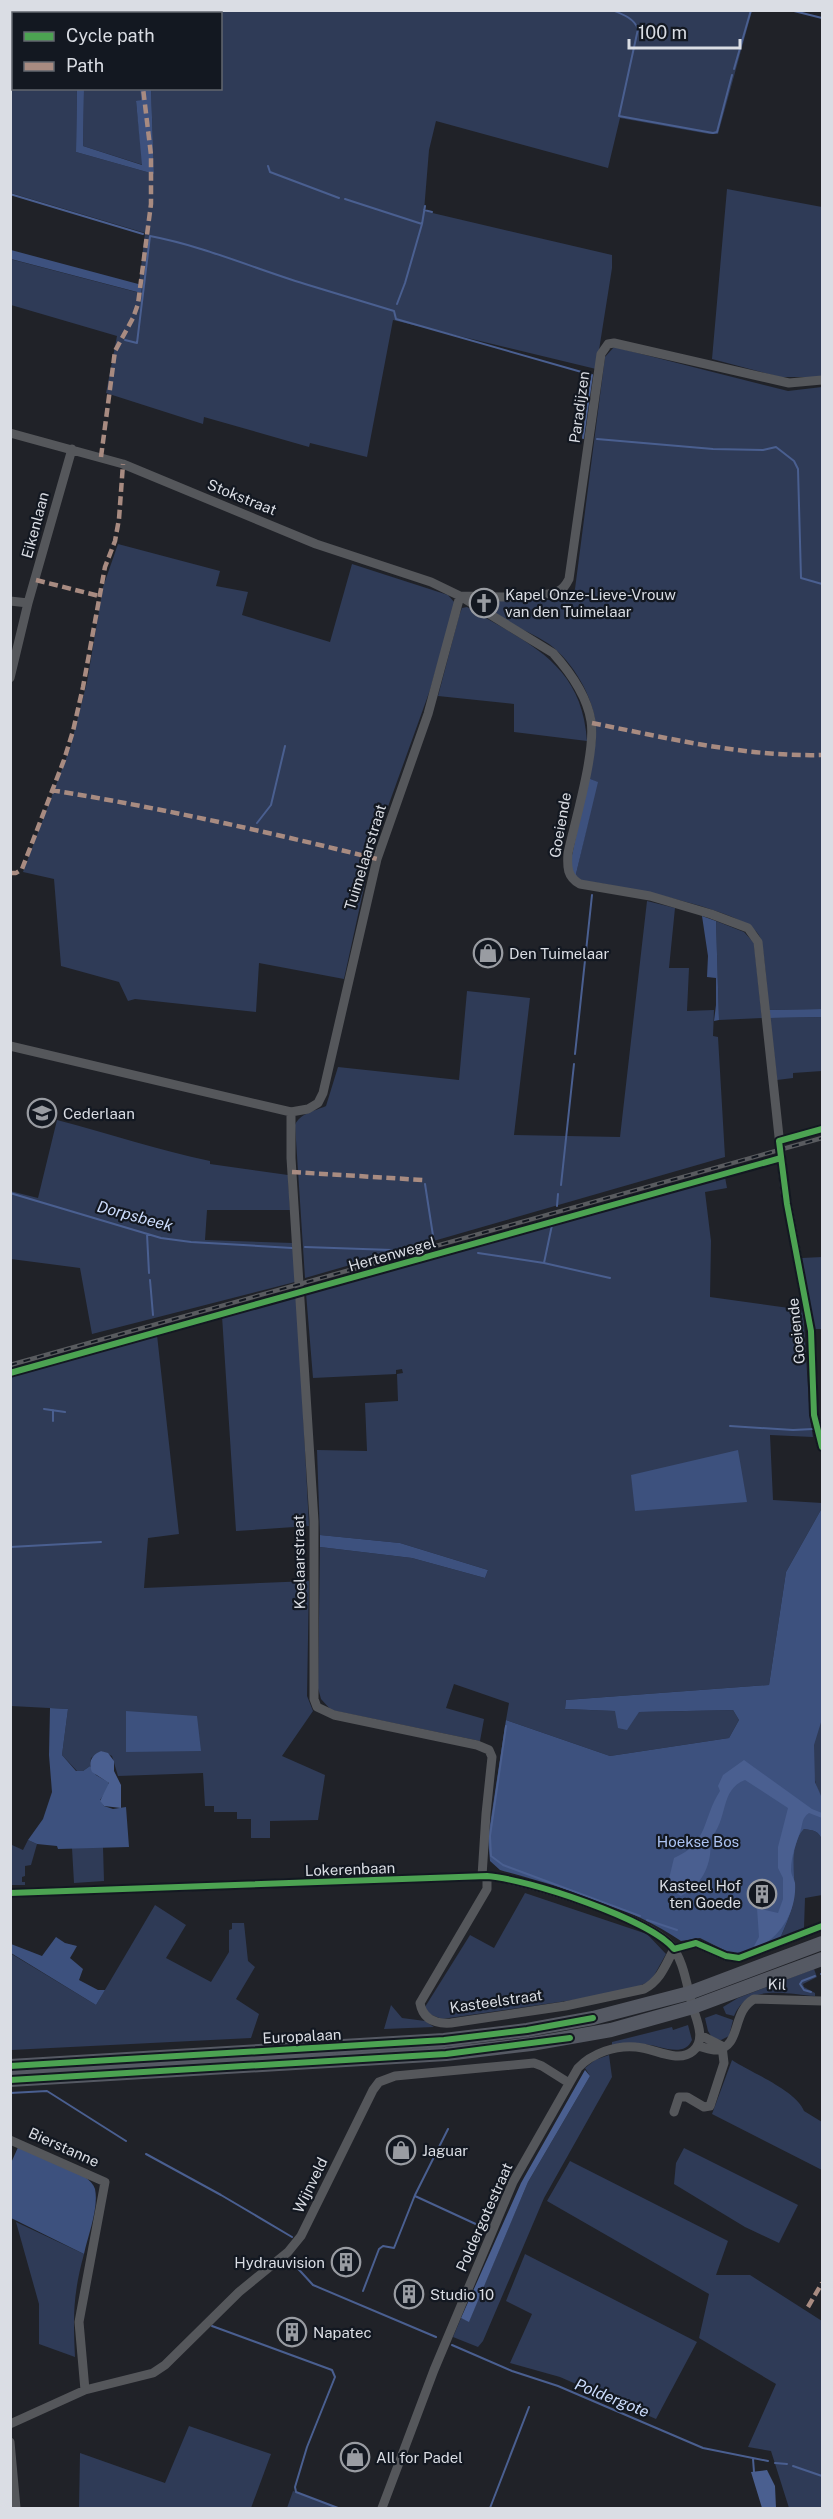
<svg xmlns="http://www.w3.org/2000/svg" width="833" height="2519" font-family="'Public Sans',sans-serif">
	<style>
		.green { fill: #2f3b57 }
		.forest { fill: #3d517e }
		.water { fill: #4a5f90 }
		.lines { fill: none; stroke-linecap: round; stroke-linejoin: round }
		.stream { stroke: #4a5f90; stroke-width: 2 }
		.minor { stroke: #55575b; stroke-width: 9 }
		.highway { stroke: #555963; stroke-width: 14 }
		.rail-casing { stroke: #595b5f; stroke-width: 4.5 }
		.rail { stroke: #131821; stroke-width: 2; stroke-dasharray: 7; stroke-linecap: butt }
		.quiet { stroke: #a88b81; stroke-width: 4.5; stroke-dasharray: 9 4.5; stroke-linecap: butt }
		.cycleway-casing { stroke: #131821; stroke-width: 10 }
		.cycleway { stroke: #4ca352; stroke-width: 6 }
		.labels { text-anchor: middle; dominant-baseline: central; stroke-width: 4.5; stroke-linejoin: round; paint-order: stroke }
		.street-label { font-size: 15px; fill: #dadde4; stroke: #131821 }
		.poi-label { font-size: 15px; fill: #dadde4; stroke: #131821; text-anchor: start }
		.park-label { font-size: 15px; fill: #adc4f3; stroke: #131821 }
		.water-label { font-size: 16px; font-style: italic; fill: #ccdcfc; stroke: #131821 }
	</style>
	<rect width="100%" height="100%" fill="#202228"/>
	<path class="green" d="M45,11H752L718,134H709L620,118L608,168L436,121L429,150L424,211L612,255V268L596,369L393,320L367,457L310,443L309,447L204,417L203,424L106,393L117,336L11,305L10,259L140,293L142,285L139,284L145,233L11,193V12L16,13L14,14V88L77,89L76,152L154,174L151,89L220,88V14H55Z
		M84,89H140L141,100L136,102L143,165L83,146Z
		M727,189L822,207V377H780L712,359Z
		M614,347L788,391L822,387V1009L769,1010C767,992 765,953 760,937C750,909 609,884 579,880L576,874L597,782L588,778C591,762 597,745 596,728C594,697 573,662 549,644C530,631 505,624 490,607V601L493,599L552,600L571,595L575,589L605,357Z
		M118,544L220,571L216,586L248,592L242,615L330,642L352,564L448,595L455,603L430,690L372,851L344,979L259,963L256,1012L135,999L128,1001L119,982L61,966L54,879L23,872L70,748L87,682L103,587Z
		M467,607C527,643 582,662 587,741L514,732V704L438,696L459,616L462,608Z
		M647,901L675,908L669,968H689L687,1011L714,1010L713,1036L718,1037L725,1157L305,1278L295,1125C300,1113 315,1111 326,1106L338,1067L459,1080L467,991L530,998L514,1135L620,1137Z
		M716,921L744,932L754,943L762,1018L719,1020Z
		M822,1017V1071L793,1073V1078L777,1080L770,1018Z
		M57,1120C110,1134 159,1150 210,1161V1164L288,1175L290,1210H207L205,1240L293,1243L295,1282L92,1334L80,1268L11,1259L10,1191L38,1198Z
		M725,1177L727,1188L705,1192L711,1241L710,1297L803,1310L810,1418L813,1437L770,1435L773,1500L822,1503V1508L786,1572L769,1685L566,1700L565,1709L639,1712L733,1710L739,1720L729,1738L610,1756L506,1720L509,1703L454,1684L446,1708L484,1719L480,1741L331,1710L321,1699L318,1688L320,1547L412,1558L485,1578L488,1570L400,1543L320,1535L317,1450L367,1451L365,1403L398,1401L397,1374L403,1373L402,1369L396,1370V1374L313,1378L306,1293Z
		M822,1257V1329H815L802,1258Z
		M297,1295L309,1526L236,1531L222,1316Z
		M157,1335L179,1534L148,1538L144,1588L309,1581L307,1696L313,1711L282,1756L325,1775L318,1820L270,1821V1838H251V1819H237V1812H214V1806H205L203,1773L118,1776L112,1756L101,1751L91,1758L90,1766L83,1771H77L62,1755L68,1709L11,1706L10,1375Z
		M822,1719V1798C809,1778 810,1739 822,1719Z
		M804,1829C813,1830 819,1831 822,1840V1895L805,1898L804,1928L780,1939C784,1928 791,1915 793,1903C797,1880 786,1847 804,1829Z
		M28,1840L37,1844L31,1865L25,1866V1876L22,1877V1882H25V1885H11L12,1845L23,1850Z
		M103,1847L104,1881L74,1883L72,1848Z
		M525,1893L647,1934L666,1954L651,1981L639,1986L594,1997L442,2019L429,2014L425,2007L470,1935L494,1948Z
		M155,1905L186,1925L166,1958L211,1982L229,1952V1930L232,1929V1923H244L248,1961L255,1967L236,1999L259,2014L251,2038L11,2050L10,1953L96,2005Z
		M814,1969L817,1977L803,1984L804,1987L815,1993V1996C787,1994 747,1983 734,2016L726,2014L723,2007L738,1998Z
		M391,2005L402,2018L425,2021L434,2027L384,2029Z
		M716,2014L733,2020L729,2036L721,2040L713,2039L708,2031L705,2018Z
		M688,2025L692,2040C683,2060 657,2043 640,2044C631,2044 621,2046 612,2047V2042L672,2027L673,2030Z
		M609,2055L612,2077L544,2198L483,2341L478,2347L453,2337L461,2318L469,2321L528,2182L590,2076L585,2068L595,2060Z
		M732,2060C750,2072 797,2091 804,2111L822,2122V2170L712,2114Z
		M684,2148L798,2205L779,2243L745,2227L674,2184L676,2163Z
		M570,2161L728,2241L716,2275H750L822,2321V2508H789L771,2451L748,2447L776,2384L699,2338L709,2294L547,2201Z
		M16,2222L84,2254C73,2294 73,2316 75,2357L39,2344V2304Z
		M525,2254L697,2342L656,2419L560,2377L510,2363L532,2314L506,2301Z
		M189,2426L271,2454L251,2508H79L80,2453L165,2483Z
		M293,2491L296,2492L338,2508H287Z"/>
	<path class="forest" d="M77,89H84L83,146L142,165L136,101L141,100L140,89H151L154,174L76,152Z
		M11,250L142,285L141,293L11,259Z
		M588,778L598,782L576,874L579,880L572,873L570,865Z
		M702,916L716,921L719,1020L714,1021L716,1005V978L707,977L708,956Z
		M822,1009V1017L770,1018L769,1010Z
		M738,1450L747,1502L635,1511L631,1475Z
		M822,1508V1719L814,1745L815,1782L822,1798V1840C819,1831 813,1830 804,1829C786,1848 798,1880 793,1903C791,1915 784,1928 780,1939L734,1955L700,1938L681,1941C628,1905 561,1887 500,1870L490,1861L488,1838L506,1720L610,1756L729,1738L739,1720L733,1710L639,1712L627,1730L618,1728L615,1711L565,1709L566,1700L769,1685L786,1572Z
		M320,1535L400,1543L488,1570L485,1578L412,1558L320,1547Z
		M50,1708L68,1709L62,1755L76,1771H83L90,1766L96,1775L108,1782L110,1786L100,1800L104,1806L113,1809L126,1807L129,1847L58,1849L57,1846L37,1844L28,1840L43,1819L52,1792L49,1755Z
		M126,1711L197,1716L201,1751L126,1752Z
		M56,1937L65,1943L77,1946L70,1958L83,1969L79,1980L98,1990H105L96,2005L11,1953V1944L42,1956Z
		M19,2145C36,2153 91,2172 95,2189C99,2208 88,2235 84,2254L11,2218V2163Z"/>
	<path class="water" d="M101,1751L108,1753L114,1761V1771L121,1785V1808L104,1806L100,1801L109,1783L92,1772C88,1763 91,1755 101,1751Z
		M744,1760L812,1809L822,1813V1818L809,1813C802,1818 803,1822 801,1829C797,1842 791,1855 791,1870C791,1875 794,1878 795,1883C797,1910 781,1938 756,1948L754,1946L759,1937L757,1908L778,1913L783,1899V1878L778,1868V1847L788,1808L745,1780C719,1790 729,1819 710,1839C713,1862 703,1885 681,1896L667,1887L674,1858C709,1843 702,1819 720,1791L718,1786L723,1775Z
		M585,2070L590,2076L528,2182L469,2322L461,2318L521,2183Z
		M767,2470L775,2486L776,2508H762L751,2472Z"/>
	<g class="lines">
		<path class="stream" d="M612,10C622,14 634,18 638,29L619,116L713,133L717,132L732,75
			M790,10L822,18
			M734,69L751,10
			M268,166L270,172L339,198
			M10,194L143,234
			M345,199L422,224L405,283L397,304
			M424,210L432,212
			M422,224L425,206
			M125,340L137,343L150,236C203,246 253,268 305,284C334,293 364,302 394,311L396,319L592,375L583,438
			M597,439L713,449L763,450L776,447L794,461L798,469L801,578L822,584
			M257,823L271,805L285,746
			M575,1054L592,895
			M425,1184L434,1242
			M561,1185L574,1064
			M10,1193L161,1238L191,1242L292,1248
			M557,1206L558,1194
			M147,1234L149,1273
			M305,1247L392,1250
			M478,1253L544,1263L610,1278
			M544,1263L552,1225
			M150,1280L153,1315
			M44,1409L65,1412
			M53,1410V1421
			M730,1426L793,1430L813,1429
			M10,1547L101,1542
			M506,1726L490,1836L491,1856L503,1865L640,1916
			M647,1920L677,1930
			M821,1974H822
			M811,1992L804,1990L800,1984L802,1981L815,1976
			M10,2093L47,2091L126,2141
			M146,2154L221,2195L292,2237
			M415,2196L480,2226
			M291,2261L313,2285L436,2337
			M363,2291L379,2249L383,2246L394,2248L415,2195L448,2129
			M212,2326L332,2370L335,2377L307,2447L295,2487L296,2492L338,2508
			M452,2345L512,2371L558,2386L703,2448L768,2461
			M753,2459L754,2472
			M775,2463L787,2464
			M793,2466L822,2476
			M490,2508L529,2407"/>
		<path class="minor" d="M10,433L123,464L316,544L431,582L460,596L553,653C570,672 587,696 591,721C596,751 575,821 568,853C567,867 567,877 580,884L650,896L711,914L748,928L758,942L785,1192L811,1331L814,1415L822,1447
			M460,596C491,596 526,600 556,592C563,590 566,585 569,579L601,354L608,344L614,343L789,383L822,380
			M10,601L28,603
			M10,678L28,603L72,449
			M10,1046L291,1112L308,1109L318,1103L323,1093L377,859L428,714L460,596
			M291,1112V1158L314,1521V1699L317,1707L334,1715L477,1745L489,1750L492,1757L486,1814L482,1876
			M487,1876V1889L420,2003C423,2020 436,2024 451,2023L565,2006L644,1989C661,1980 666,1964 674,1949
			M10,1893L487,1876C524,1879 645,1918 670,1944C684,1959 687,1988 693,2008C697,2021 706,2040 693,2051C678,2064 654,2048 636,2047C616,2045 592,2053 578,2068L513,2182L434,2370L382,2508
			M674,1949L696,1943L726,1956L739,1958L822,1926
			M700,2035L722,2046
			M698,2046C703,2047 711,2050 716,2050C742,2047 731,2012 754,1999L822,2001
			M674,2112L679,2097H687L704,2107L710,2106L724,2063L722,2046
			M10,2140L105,2182L79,2322L85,2390
			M10,2424L85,2390L153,2373L165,2365L239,2292L288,2252L301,2236L373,2090L379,2082L395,2076L534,2063L542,2066L569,2083
			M10,2442L16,2508"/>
		<path class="highway" d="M10,2066L444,2040L527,2030L593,2018L689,1993L822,1943
			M10,2080L446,2054L531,2044L611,2030L693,2007L822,1959"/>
		<g class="rail-casing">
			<path id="rail" d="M10,1365L822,1138"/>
		</g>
		<use href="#rail" class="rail"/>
		<path class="quiet" d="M17,10L29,14
			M130,14V10
			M101,457L115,351L133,318L138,304L151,204V155L143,88
			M36,580L99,596
			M592,723C668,738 744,757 822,755
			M51,790C161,808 269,832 377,859
			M10,873H16L22,869L64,760L73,731L83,687L105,567L115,541L119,519L123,464
			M292,1172L423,1180
			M808,2307L822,2283"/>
		<g class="cycleway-casing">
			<path id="cycleway" d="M822,1129L779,1141L787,1204L811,1331L814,1415L822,1447
				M10,1373L781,1158
				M10,1893L487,1876C527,1879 650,1919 674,1949L696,1943L726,1956L739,1958L822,1926
				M10,2066L444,2040L527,2030L593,2018
				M10,2080L446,2054L570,2038"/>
		</g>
		<use href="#cycleway" class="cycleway"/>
	</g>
	<defs>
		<g id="church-ring" transform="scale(1.5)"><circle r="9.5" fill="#131821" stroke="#999ca2" stroke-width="1.5"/><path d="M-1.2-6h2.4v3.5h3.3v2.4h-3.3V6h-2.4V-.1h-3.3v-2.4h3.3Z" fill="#999ca2"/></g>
		<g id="shop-ring" transform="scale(1.5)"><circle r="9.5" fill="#131821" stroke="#999ca2" stroke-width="1.5"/><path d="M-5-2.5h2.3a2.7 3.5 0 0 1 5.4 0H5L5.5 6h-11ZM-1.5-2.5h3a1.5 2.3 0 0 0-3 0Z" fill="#999ca2"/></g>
		<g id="school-ring" transform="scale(1.5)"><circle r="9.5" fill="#131821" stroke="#999ca2" stroke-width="1.5"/><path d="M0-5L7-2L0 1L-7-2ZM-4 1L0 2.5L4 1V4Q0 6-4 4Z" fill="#999ca2"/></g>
		<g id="building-ring" transform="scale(1.5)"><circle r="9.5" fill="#131821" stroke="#999ca2" stroke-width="1.5"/><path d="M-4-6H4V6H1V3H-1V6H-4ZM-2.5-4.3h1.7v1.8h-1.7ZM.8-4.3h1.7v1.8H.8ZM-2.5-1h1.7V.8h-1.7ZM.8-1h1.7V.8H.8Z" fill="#999ca2"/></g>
	</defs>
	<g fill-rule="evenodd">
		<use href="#church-ring" x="484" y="603"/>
		<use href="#shop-ring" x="488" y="953"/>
		<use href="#school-ring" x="42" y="1113"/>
		<use href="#building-ring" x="762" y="1894"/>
		<use href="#shop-ring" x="401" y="2150"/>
		<use href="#building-ring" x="346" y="2262"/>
		<use href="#building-ring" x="409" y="2294"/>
		<use href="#building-ring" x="292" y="2332"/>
		<use href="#shop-ring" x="355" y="2457"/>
	</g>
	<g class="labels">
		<g class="street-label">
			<text transform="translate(579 407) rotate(-82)">Paradijzen</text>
			<text transform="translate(242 497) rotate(22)">Stokstraat</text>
			<text transform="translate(35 525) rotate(-75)">Eikenlaan</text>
			<text transform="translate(560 825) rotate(-80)">Goeiende</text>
			<text transform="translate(365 857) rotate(-73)">Tuimelaarstraat</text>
			<text transform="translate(392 1254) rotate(-16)">Hertenwegel</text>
			<text transform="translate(796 1331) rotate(-96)">Goeiende</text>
			<text transform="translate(299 1562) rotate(-91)">Koelaarstraat</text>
			<text transform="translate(350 1869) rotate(-2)">Lokerenbaan</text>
			<text transform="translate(777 1984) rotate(2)">Kil</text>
			<text transform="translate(496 2001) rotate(-8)">Kasteelstraat</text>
			<text transform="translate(302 2036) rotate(-3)">Europalaan</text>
			<text transform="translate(64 2147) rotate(24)">Bierstanne</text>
			<text transform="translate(310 2185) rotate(-64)">Wijnveld</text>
			<text transform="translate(484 2217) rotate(-66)">Poldergotestraat</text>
		</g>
		<g class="poi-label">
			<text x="505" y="594">Kapel Onze-Lieve-Vrouw<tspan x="505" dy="17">van den Tuimelaar</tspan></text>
			<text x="509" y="953">Den Tuimelaar</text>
			<text x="63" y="1113">Cederlaan</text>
			<text x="741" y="1885" text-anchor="end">Kasteel Hof<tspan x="741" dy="17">ten Goede</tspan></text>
			<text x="422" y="2150">Jaguar</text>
			<text x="325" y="2262" text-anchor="end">Hydrauvision</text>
			<text x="430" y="2294">Studio 10</text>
			<text x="313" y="2332">Napatec</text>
			<text x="376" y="2457">All for Padel</text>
		</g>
		<g class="park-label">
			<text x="698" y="1841">Hoekse Bos</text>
		</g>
		<g class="water-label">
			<text transform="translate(135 1216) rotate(15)">Dorpsbeek</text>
			<text transform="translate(612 2398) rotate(22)">Poldergote</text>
		</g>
	</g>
	<rect width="833" height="2519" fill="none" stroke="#dadde4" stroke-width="24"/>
	<rect x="12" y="12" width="210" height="78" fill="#131821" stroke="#63676f" stroke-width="1.5"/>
	<rect x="24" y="32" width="30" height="9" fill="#4ca352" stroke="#63676f" stroke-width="1.5"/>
	<text x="66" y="42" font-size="18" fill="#dadde4">Cycle path</text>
	<rect x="24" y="62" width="30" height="9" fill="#a88b81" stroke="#63676f" stroke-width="1.5"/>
	<text x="66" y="72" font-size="18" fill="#dadde4">Path</text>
	<path d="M629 39v9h111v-9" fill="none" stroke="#dadde4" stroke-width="3"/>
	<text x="638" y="39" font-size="18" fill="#dadde4" stroke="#131821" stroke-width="4.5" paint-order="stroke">100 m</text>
</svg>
